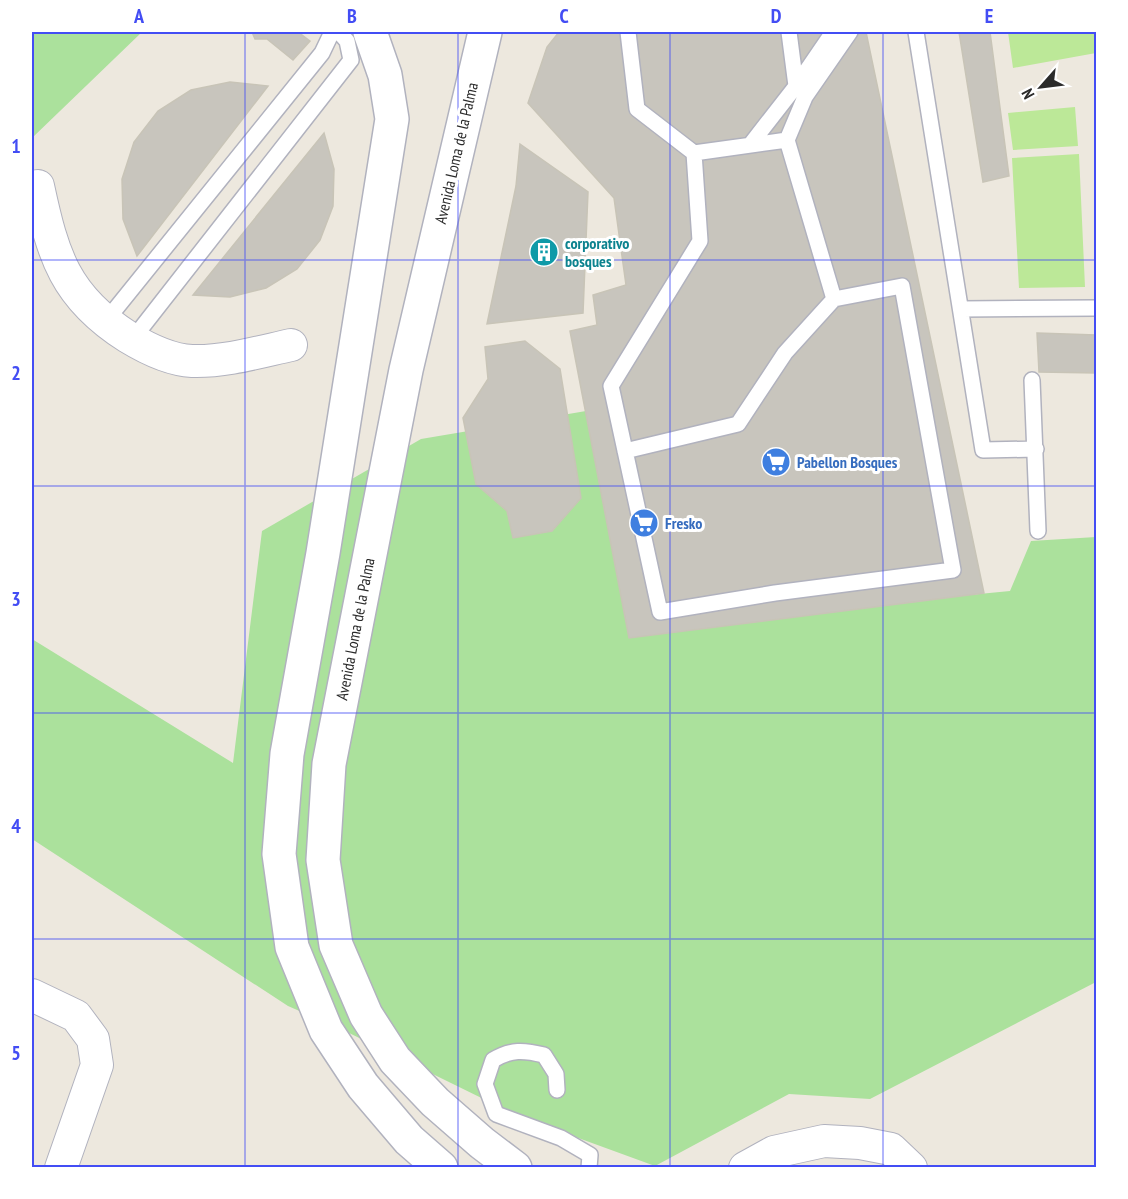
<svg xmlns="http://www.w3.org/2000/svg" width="1128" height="1199" font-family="'PT Sans Narrow',sans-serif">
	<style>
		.green { fill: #abe19c }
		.pitch { fill: #bce898 }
		.building { fill: #c8c5bd; stroke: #c8c4b7; stroke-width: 1.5 }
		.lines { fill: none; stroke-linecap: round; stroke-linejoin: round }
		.service-casing { stroke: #b1b2be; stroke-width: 18 }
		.minor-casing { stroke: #b1b2be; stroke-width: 34 }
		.secondary-casing { stroke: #b1b2be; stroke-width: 36 }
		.service { stroke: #fff; stroke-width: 15 }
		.minor { stroke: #fff; stroke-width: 32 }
		.secondary { stroke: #fff; stroke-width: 33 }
		.grid { fill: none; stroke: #434df4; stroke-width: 1.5; stroke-opacity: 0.55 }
		.labels { text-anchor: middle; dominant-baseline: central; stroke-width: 6; stroke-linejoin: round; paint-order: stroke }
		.street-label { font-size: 16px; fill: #2b2b2b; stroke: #fff }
		.culture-label { font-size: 16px; font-weight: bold; fill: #0d838f; stroke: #fff; text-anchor: start }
		.shop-label { font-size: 16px; font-weight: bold; fill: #366cbe; stroke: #fff; text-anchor: start }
		.neatline { fill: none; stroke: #434df4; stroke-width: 2 }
		.grid-label { font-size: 20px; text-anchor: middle; font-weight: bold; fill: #434df4 }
	</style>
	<rect width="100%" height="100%" fill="#ede8de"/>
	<path class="green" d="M32,32H142L32,138Z
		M586,411L657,625L1010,591L1031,541L1096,537V982L870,1099L789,1094L655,1166L518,1116L343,1030L288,1006L32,839V639L233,763L262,531L421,439Z"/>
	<path class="pitch" d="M1008,32H1096V53L1013,68Z
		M1075,107L1078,146L1013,150L1008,113Z
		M1079,154L1085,287L1019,288L1012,158Z"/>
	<path class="building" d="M252,32H298L310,41L293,60L267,39H255Z
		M559,32H866L984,593L629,638L570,331L597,325L593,295L626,285L614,198L528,103L547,47Z
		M959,32H990L1009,176L983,182Z
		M230,82L268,86L137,256L123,219L122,179L134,142L158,111L191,90Z
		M324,133L334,169L333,206L320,240L297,269L266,288L230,297L193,295Z
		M520,144L588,192L583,313L487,324L516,186Z
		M1037,333L1096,335V373L1039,372Z
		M525,341L560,369L581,498L552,531L513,538L507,511L476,484L463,418L488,379L485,347Z"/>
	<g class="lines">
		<g class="service-casing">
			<path id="service" d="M628,32L637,109L694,153
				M916,32L983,450L1036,449
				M796,86L833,32
				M750,145L796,86L789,32
				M834,299L787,140L805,97L850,32
				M962,309L1096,308
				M105,322L322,53L332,32
				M132,340L351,60L347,41L339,32
				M1032,380L1038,531
				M625,451L738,424L785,353L834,299L902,286L953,570L775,593L660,612L611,386L700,241L694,153L787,140
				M557,1090L556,1074L544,1055C524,1050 511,1049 493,1060L485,1084L496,1114L561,1138L590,1155L589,1168"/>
		</g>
		<g class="minor-casing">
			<path id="minor" d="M38,186C53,256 65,297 128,337C146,348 171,360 192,361C225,362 259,352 291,345
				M32,995L76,1016L93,1039L97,1065L61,1168
				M745,1168L774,1152L824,1141L860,1143L891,1149L911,1168"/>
		</g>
		<g class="secondary-casing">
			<path id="secondary" d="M370,32L385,75L392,119L323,553L287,754L279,854L292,947L326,1030L363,1086L409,1140L441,1168
				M485,32L406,370L329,764L323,860L336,945L366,1015L395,1060L435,1102L482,1143L515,1168"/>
		</g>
		<use href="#service" class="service"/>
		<use href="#minor" class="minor"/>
		<use href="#secondary" class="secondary"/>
	</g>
	<path class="grid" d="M245,32V1168M458,32V1168M670,32V1168M883,32V1168M32,260H1096M32,486H1096M32,713H1096M32,939H1096"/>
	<defs>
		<g id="building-disc" transform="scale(1.5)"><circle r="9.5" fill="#0f9aa8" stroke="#fff"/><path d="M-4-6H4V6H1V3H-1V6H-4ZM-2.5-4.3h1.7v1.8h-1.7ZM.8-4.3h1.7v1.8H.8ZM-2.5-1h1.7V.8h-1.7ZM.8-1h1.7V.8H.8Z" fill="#fff"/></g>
		<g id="supermarket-disc" transform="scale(1.5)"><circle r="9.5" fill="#3f7fe0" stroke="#fff"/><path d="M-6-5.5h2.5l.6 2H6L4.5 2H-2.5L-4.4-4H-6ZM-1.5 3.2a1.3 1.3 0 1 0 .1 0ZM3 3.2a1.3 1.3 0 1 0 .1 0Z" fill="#fff"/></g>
	</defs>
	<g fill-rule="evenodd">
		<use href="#building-disc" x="544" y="252"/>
		<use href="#supermarket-disc" x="776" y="462"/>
		<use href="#supermarket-disc" x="644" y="523"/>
	</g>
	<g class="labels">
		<g class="street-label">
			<text transform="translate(456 153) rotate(-77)">Avenida Loma de la Palma</text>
			<text transform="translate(355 629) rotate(-79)">Avenida Loma de la Palma</text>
		</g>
		<g class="culture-label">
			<text x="565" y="243">corporativo<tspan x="565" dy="18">bosques</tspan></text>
		</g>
		<g class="shop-label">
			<text x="797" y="462">Pabellon Bosques</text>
			<text x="665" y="523">Fresko</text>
		</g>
	</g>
	<rect width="1128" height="1199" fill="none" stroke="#ffffff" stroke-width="66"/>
	<g transform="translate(1041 87) rotate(242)" stroke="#ffffff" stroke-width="4.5" paint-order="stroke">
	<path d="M0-4.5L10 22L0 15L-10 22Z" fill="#2b2b2b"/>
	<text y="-9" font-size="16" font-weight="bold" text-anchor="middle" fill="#2b2b2b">N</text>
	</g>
	<rect x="33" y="33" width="1062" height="1133" class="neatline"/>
	<g class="grid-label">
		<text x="139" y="23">A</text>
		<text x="352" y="23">B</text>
		<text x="564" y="23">C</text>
		<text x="776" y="23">D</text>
		<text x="989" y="23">E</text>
		<text x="16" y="153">1</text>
		<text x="16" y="380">2</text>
		<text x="16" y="606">3</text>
		<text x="16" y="833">4</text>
		<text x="16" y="1060">5</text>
	</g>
</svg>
